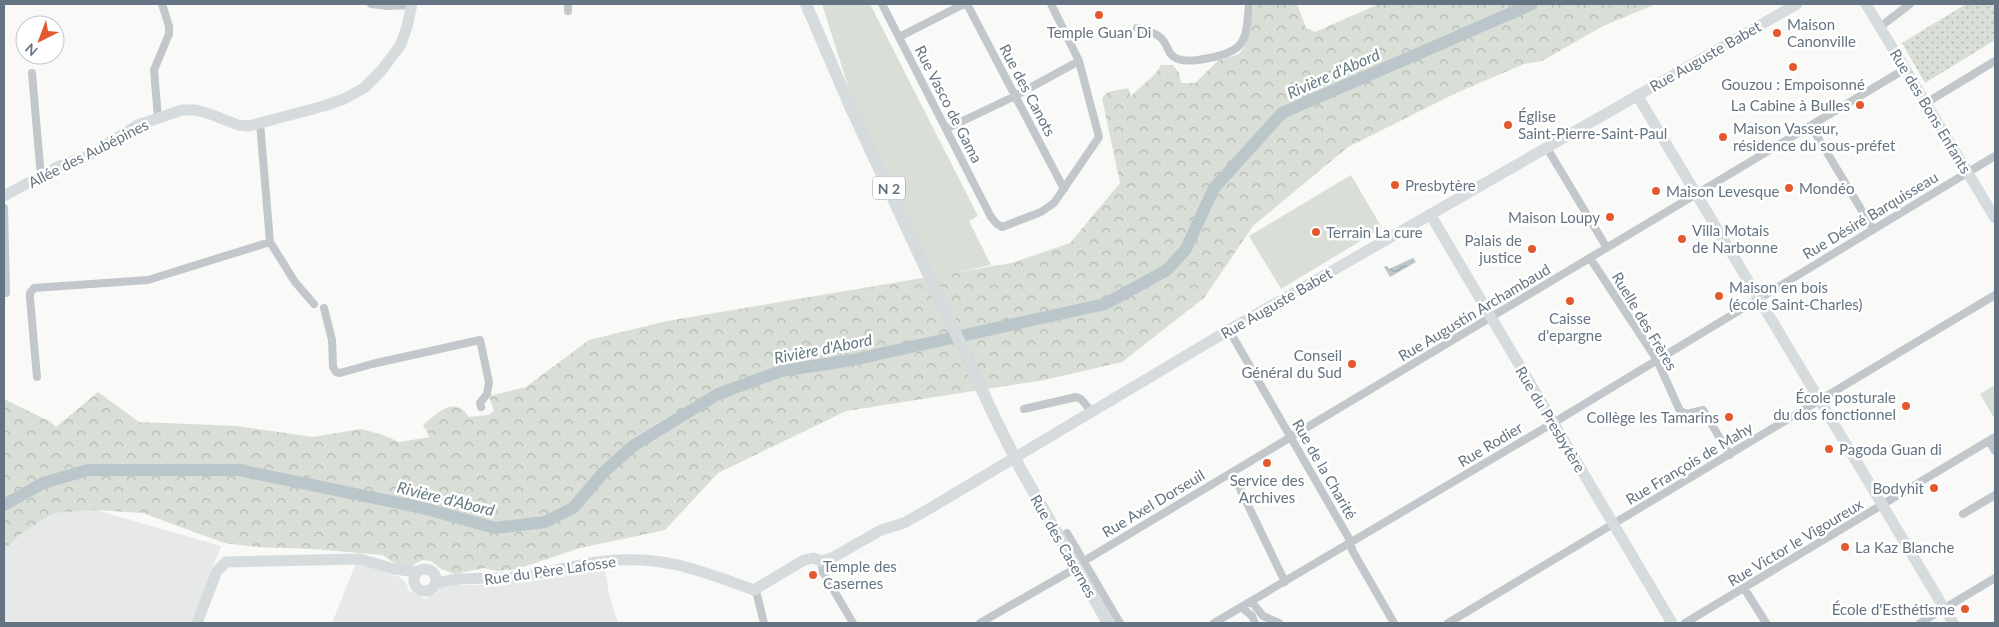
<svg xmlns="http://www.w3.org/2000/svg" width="1999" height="627" font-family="Lato,sans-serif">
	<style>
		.built { fill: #e7e8e8 }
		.green { fill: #d9ded6 }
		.forest { fill: url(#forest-crowns) }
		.park { fill: url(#park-dots) }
		.water { fill: url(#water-waves) }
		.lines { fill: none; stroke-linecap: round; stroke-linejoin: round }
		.river { stroke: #bbc6cb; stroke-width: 12 }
		.street { stroke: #c2c7cb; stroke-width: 8 }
		.secondary { stroke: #d6dbde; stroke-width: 11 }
		.primary { stroke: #d6dbde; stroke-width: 12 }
		.poi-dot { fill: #e3592d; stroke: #fff; stroke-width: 2 }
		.labels { text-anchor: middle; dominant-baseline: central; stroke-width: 5; stroke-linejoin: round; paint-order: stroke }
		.shield { fill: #fff; stroke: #929ea8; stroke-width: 1 }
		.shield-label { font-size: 14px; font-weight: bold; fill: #647482 }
		.poi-label { font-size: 15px; fill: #647482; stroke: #fff; text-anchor: start }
		.street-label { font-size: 15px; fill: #647482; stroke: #fff }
		.water-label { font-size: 16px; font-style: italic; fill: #647a83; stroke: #fff }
	</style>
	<defs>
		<pattern id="forest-crowns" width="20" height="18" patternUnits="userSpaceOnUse" patternTransform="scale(1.25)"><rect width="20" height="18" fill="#d9ded6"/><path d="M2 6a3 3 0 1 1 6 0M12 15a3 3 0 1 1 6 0" fill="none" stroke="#b4b9b3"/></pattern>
		<pattern id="park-dots" width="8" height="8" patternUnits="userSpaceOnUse" patternTransform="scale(1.25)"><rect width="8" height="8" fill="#d9ded6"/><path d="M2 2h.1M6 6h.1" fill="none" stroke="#b4b9b3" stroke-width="1.8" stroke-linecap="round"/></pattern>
		<pattern id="water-waves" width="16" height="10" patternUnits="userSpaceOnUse" patternTransform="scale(1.25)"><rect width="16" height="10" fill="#bbc6cb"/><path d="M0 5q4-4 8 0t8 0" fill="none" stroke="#9ca5aa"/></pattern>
	</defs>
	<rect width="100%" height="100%" fill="#f9f9f7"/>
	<path class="built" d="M96,510L221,546L191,623H4V549L21,534L47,517L56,513Z
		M356,563L400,577L407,584L408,590L426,599L430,595L438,592L442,585H486L535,581L605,568L609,594L618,623H332Z"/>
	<path class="green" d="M822,4H870L978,216L969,221L991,265L935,277L854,105Z
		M1351,175L1382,228L1281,289L1249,236Z
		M1995,385V417L1994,418L1980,394Z"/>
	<path class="forest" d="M1254,4H1297L1306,28L1315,32L1379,4H1656L1603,26L1542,61L1524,64L1454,94L1348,147L1253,226L1204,298L1122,362L1044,380L846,411L718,473L665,530L580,548L517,569L497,571L484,568L455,574L441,569L431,561L422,560L412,566H404L398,565L382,555L314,549L256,547L224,543L143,513L96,510L56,513L47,517L21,534L4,549V399L51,422L56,427L98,392L139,422L237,426L313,437L361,429L383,435L399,442L430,437L423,425C438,413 454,395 469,417L488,415L494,411L489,396L526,387L589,340L667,321L1012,263L1070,243L1120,183L1102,98L1108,92L1128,88L1131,96L1156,73L1161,65H1173L1179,73L1181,83H1195L1219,60L1239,54L1247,42Z"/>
	<path class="park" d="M1966,4H1993L1995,6V40L1925,83L1902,43Z"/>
	<path class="water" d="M1413,258L1416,262L1390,277L1384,267L1387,266L1389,269Z"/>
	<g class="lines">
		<path class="river" d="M4,505L43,483L88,470H239L423,508L495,528L545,522L573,508L604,472L633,446L718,394L781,371L852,360L1105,304L1167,270L1186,249L1214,188L1282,113L1532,4"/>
		<path class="street" d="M371,4L387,6L411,5
			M568,4V11
			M882,4L991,217L997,224L1002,227L1041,212L1054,203L1099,137L1079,61L1051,4
			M967,4L1064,189
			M1880,27L1910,4
			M1137,28C1145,31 1156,32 1162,39C1169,46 1167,55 1178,59C1186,62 1200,60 1209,58C1247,51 1246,39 1249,4
			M899,37L964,4
			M32,73L41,177
			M1926,103L1995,61
			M158,118L154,70L169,34V26L162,4
			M260,123L270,242L295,282L314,304
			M1811,126L1873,229
			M946,129L1015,96L1079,61
			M1547,148L1607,248
			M4,208L6,293
			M1590,258L1657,360L1680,411L1687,414L1703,410L1730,455
			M324,308L332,340L333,367L336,372L340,373L372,364L480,340L489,382L487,394L480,403L481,407
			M1229,330L1351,542L1352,550L1394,623
			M37,377L30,298V293L34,288L148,280L270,242
			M1024,409L1076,397L1081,399L1092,412
			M1989,441L1995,451
			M1232,472L1285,582
			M1963,514L1995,495
			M1067,533L1120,623
			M1089,558L1905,69
			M821,561L823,572L853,623
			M1744,588L1766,623
			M754,590L757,595L764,623
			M1251,601L1263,616L1279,623
			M1241,607L1252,616L1255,623
			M980,623L1076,568
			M1214,623L1553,423L1995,156
			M1448,623L1995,295
			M1685,623L1995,437
			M1920,623L1995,578"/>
		<path class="secondary" d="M1866,4L1995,218
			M1637,95L1953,623
			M4,196L57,167L86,157L138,125L182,110H196L210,114L238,125L249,126L324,106L344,99L364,88L381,71L400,46L407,27L412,4
			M1430,214L1672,623
			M414 580a11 11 0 1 1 22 0a11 11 0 1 1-22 0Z
			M435,584C460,575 489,580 515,577C546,574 575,564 606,561C664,555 701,571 754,590L804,560L813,558L821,561L832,558L881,530L904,523L927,510L1229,330L1797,4
			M197,623L217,571L226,562L360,559L394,569L417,572"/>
		<path class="primary" d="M806,4L849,104L995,418L1020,468L1108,623"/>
	</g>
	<g class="poi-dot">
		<circle cx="1099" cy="15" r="5"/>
		<circle cx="1777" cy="33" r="5"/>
		<circle cx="1793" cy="67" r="5"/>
		<circle cx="1860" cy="105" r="5"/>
		<circle cx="1508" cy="125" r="5"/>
		<circle cx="1723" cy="137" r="5"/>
		<circle cx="1395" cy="185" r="5"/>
		<circle cx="1789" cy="188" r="5"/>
		<circle cx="1656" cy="191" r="5"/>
		<circle cx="1610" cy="217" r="5"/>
		<circle cx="1316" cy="232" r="5"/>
		<circle cx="1682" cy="239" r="5"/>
		<circle cx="1532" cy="249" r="5"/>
		<circle cx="1719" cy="296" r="5"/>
		<circle cx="1570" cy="301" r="5"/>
		<circle cx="1352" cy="364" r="5"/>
		<circle cx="1906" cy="406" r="5"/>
		<circle cx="1729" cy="417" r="5"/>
		<circle cx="1829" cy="449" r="5"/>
		<circle cx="1267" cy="463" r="5"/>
		<circle cx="1934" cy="488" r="5"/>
		<circle cx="1845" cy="547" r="5"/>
		<circle cx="813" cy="575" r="5"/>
		<circle cx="1965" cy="609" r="5"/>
	</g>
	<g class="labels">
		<rect class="shield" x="873" y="176.5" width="32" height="23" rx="4"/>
		<g class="shield-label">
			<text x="889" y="188">N 2</text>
		</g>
		<g class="poi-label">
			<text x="1787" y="24">Maison<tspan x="1787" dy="17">Canonville</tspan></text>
			<text x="1099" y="32" text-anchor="middle">Temple Guan Di</text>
			<text x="1793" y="84" text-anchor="middle">Gouzou : Empoisonné</text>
			<text x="1850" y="105" text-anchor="end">La Cabine à Bulles</text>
			<text x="1518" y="116">Église<tspan x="1518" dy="17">Saint-Pierre-Saint-Paul</tspan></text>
			<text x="1733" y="128">Maison Vasseur,<tspan x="1733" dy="17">résidence du sous-préfet</tspan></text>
			<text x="1405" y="185">Presbytère</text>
			<text x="1799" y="188">Mondéo</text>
			<text x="1666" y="191">Maison Levesque</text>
			<text x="1600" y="217" text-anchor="end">Maison Loupy</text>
			<text x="1692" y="230">Villa Motais<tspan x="1692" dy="17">de Narbonne</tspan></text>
			<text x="1326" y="232">Terrain La cure</text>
			<text x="1522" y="240" text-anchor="end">Palais de<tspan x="1522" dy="17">justice</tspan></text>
			<text x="1729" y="287">Maison en bois<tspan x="1729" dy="17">(école Saint-Charles)</tspan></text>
			<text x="1570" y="318" text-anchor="middle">Caisse<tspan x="1570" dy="17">d'epargne</tspan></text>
			<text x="1342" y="355" text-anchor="end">Conseil<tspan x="1342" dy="17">Général du Sud</tspan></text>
			<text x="1896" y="397" text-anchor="end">École posturale<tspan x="1896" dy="17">du dos fonctionnel</tspan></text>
			<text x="1719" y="417" text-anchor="end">Collège les Tamarins</text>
			<text x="1839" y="449">Pagoda Guan di</text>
			<text x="1267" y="480" text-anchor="middle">Service des<tspan x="1267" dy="17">Archives</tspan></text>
			<text x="1924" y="488" text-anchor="end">Bodyhit</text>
			<text x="1855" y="547">La Kaz Blanche</text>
			<text x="823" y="566">Temple des<tspan x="823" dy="17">Casernes</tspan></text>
			<text x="1955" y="609" text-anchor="end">École d'Esthétisme</text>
		</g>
		<g class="street-label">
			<text transform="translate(1705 56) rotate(-30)">Rue Auguste Babet</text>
			<text transform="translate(1028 90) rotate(62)">Rue des Canots</text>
			<text transform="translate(949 104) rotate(63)">Rue Vasco de Gama</text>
			<text transform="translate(1931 111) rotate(59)">Rue des Bons Enfants</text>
			<text transform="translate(88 153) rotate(-27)">Allée des Aubépines</text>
			<text transform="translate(1870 215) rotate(-31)">Rue Désiré Barquisseau</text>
			<text transform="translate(1276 303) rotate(-30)">Rue Auguste Babet</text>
			<text transform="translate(1474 312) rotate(-31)">Rue Augustin Archambaud</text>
			<text transform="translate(1645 321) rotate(59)">Ruelle des Frères</text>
			<text transform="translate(1551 419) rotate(59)">Rue du Presbytère</text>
			<text transform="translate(1490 444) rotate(-31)">Rue Rodier</text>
			<text transform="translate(1689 463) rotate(-31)">Rue François de Mahy</text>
			<text transform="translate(1325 469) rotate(60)">Rue de la Charité</text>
			<text transform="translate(1153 503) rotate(-31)">Rue Axel Dorseuil</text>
			<text transform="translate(1795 542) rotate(-31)">Rue Victor le Vigoureux</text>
			<text transform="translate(1064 546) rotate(60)">Rue des Casernes</text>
			<text transform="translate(550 570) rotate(-8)">Rue du Père Lafosse</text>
		</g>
		<g class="water-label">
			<text transform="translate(1333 73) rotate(-24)">Rivière d'Abord</text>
			<text transform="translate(823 348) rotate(-11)">Rivière d'Abord</text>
			<text transform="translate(446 498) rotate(14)">Rivière d'Abord</text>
		</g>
	</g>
	<rect width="1999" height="627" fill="none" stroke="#647482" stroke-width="10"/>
	<g transform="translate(40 40) rotate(222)"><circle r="24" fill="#ffffff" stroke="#c1c7cd"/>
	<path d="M0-4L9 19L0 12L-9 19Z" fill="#e3592d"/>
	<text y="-8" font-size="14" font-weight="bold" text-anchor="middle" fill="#647482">N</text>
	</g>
</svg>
